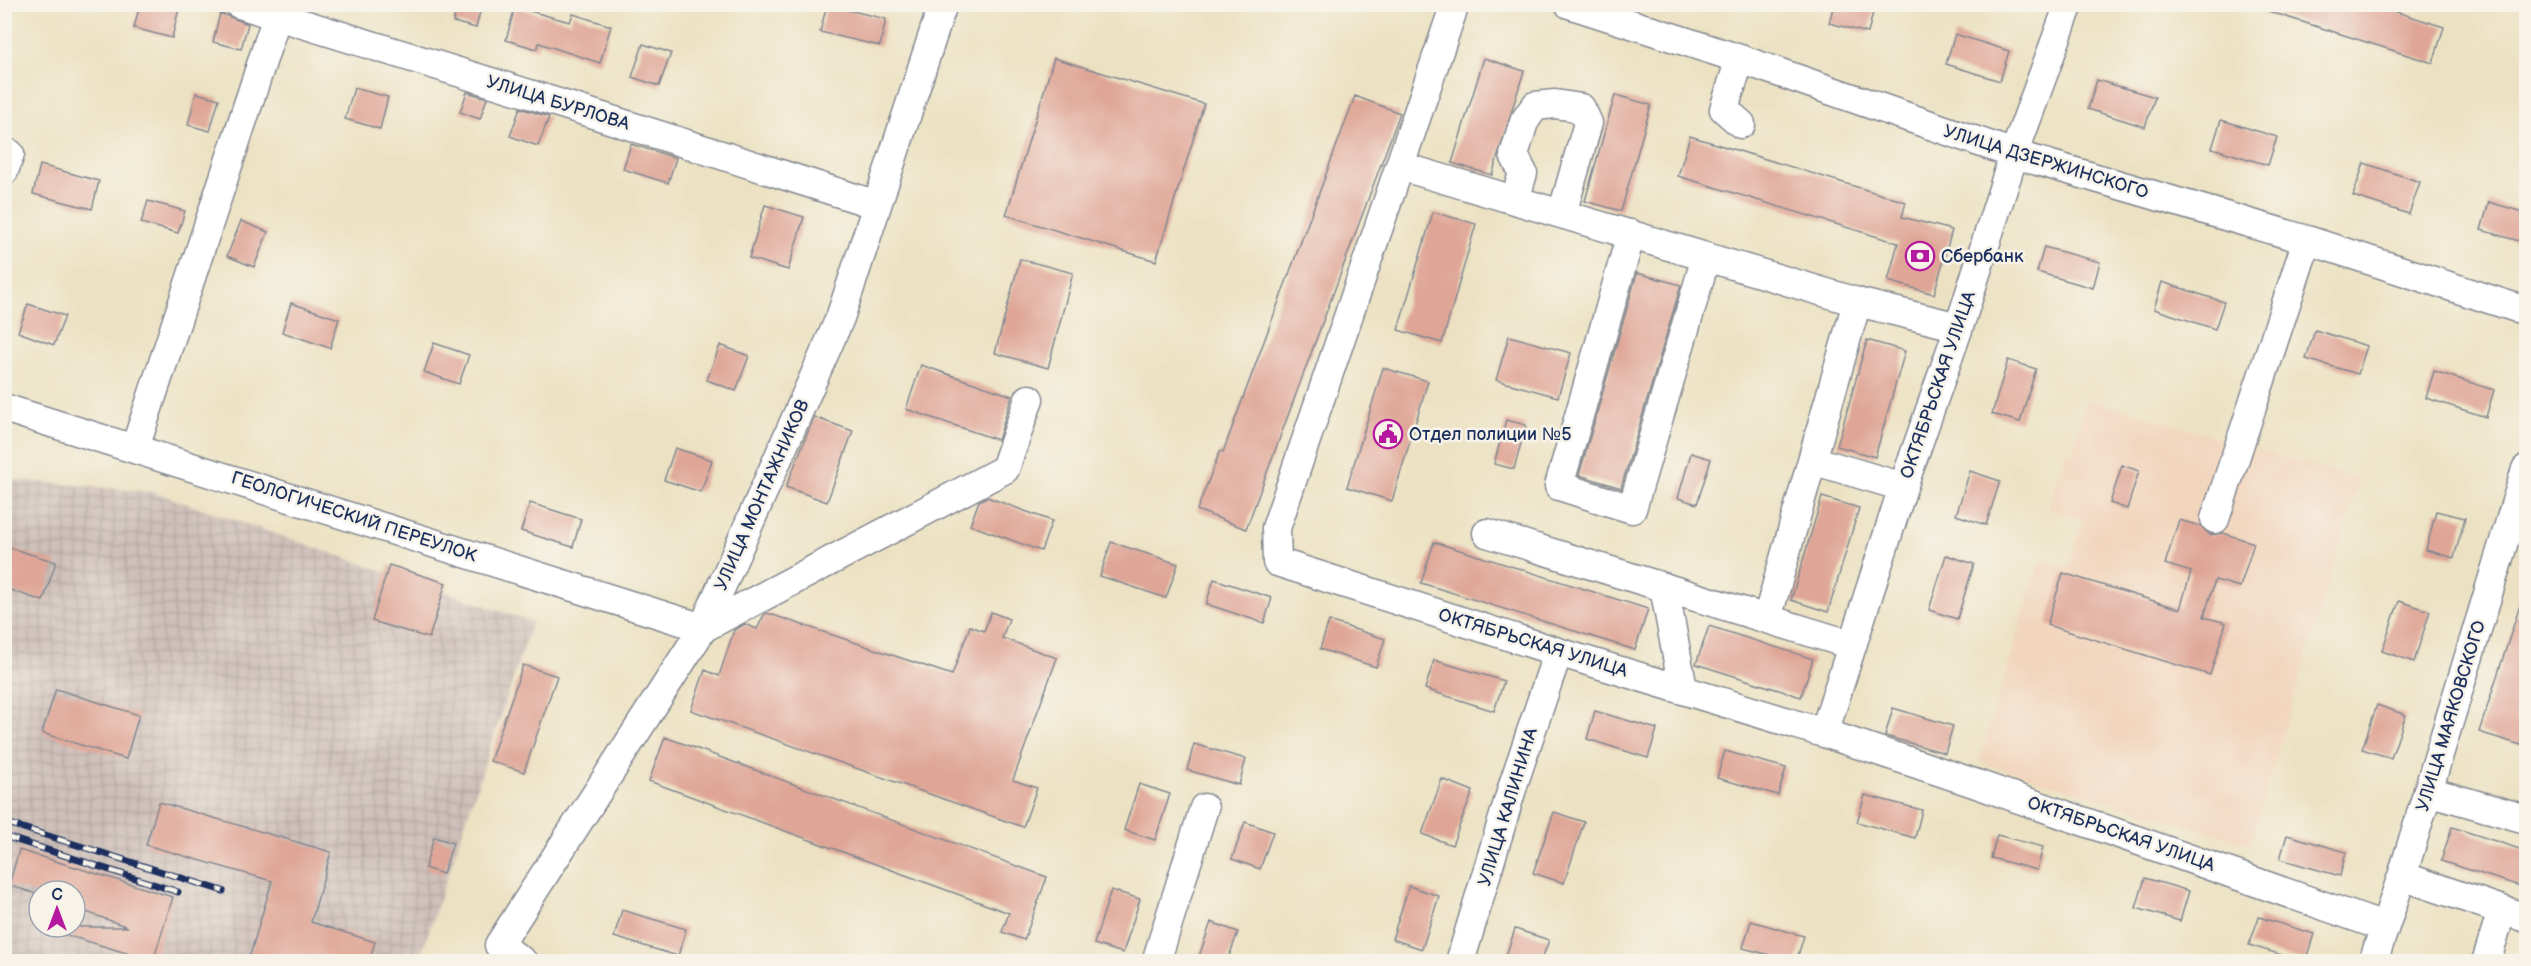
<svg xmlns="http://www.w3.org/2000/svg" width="2531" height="966" font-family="'Balsamiq Sans',sans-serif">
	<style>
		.built { fill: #f2d5bd }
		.industrial { fill: url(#industrial-grid); fill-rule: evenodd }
		.building { fill: #dfa697 }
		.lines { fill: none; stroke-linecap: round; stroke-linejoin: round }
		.minor-casing { stroke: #848890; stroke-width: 31 }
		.minor { stroke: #fff; stroke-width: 28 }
		.rail-casing { stroke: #1b2f5e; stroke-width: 7 }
		.rail { stroke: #f7f3e8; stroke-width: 4.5; stroke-dasharray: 14; stroke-linecap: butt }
		.labels { text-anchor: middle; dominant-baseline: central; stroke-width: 5; stroke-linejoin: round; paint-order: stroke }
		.street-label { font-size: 18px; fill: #1b2f5e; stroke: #f7f3e8 }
		.poi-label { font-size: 18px; fill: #1b2f5e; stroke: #f7f3e8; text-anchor: start }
	</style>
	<defs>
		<pattern id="industrial-grid" width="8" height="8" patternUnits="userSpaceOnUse" patternTransform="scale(1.5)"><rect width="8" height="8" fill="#cfc1ba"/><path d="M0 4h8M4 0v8" fill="none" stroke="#b1a6a2"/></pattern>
	</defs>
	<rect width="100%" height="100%" fill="#f7f3e8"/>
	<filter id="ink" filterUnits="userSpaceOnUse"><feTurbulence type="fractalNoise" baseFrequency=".0167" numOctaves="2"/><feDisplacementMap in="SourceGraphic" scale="12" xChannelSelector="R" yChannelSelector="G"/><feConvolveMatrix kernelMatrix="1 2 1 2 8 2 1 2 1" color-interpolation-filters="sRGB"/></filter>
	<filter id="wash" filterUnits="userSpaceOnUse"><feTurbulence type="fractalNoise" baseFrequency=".008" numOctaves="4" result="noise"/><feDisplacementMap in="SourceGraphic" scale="24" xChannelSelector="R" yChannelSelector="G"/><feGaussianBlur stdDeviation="1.35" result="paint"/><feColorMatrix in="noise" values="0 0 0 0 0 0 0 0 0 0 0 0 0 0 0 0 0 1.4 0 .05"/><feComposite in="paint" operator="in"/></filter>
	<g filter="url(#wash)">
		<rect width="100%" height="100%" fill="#ece2c3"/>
		<path class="built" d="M2088,399L2359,480L2250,844L1979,762L2040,560L2068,569L2083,520L2048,509L2066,450L2072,452Z"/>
		<path class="industrial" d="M4,479L153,492L532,622L419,961H5ZM39,891H75V927H39Z"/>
		<g id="blocks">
			<path class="building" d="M140,4H180L172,38L134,28Z
				M458,4H482L476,28L453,22Z
				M1834,4H1875L1868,33L1829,23Z
				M2258,4H2372L2444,27L2433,63L2258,8Z
				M827,5L886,19L880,46L820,32Z
				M515,7L570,22L573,14L611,26L600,63L539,43L537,49L506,40Z
				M220,13L248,24L241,49L213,42Z
				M1955,34L2009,51L2000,81L1946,64Z
				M643,44L671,53L659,86L632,77Z
				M1054,58L1204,104L1156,261L1006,215Z
				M1484,58L1524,71L1492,175L1452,163Z
				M2097,80L2155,97L2145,127L2088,109Z
				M354,88L388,97L380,129L345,119Z
				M467,92L487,98L480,119L460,112Z
				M196,93L219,99L210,131L188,125Z
				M1615,95L1651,105L1621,211L1585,201Z
				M1355,96L1400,113L1246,529L1197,510L1220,451L1223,452Z
				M520,108L549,117L538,146L510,136Z
				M2221,120L2277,137L2268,165L2212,148Z
				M1690,136L1906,202L1902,217L1952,230L1934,294L1888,281L1898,243L1678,176Z
				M631,144L676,158L668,183L623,169Z
				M2364,163L2420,182L2409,214L2353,196Z
				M40,165L99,181L92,209L33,194Z
				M148,201L185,211L178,233L141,223Z
				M2489,202L2526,213V243L2481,230Z
				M765,205L804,217L788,270L749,258Z
				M1433,212L1476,224L1442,343L1398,330Z
				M241,221L268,232L254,267L227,256Z
				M2044,247L2100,262L2093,288L2037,272Z
				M1020,259L1073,273L1048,368L995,353Z
				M1637,273L1681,285L1621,488L1579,475Z
				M2162,282L2224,302L2215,329L2154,309Z
				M291,303L339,319L330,348L282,332Z
				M28,304L65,316L54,345L18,332Z
				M2315,330L2367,346L2358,374L2306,359Z
				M1509,336L1571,353L1558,397L1496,380Z
				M1867,340L1905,351L1875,457L1837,446Z
				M434,343L469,355L459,384L424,372Z
				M720,345L749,356L736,391L707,380Z
				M2008,360L2036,369L2020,422L1992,414Z
				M921,365L1012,396L998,440L906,409Z
				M1383,368L1428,381L1392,501L1347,487Z
				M2434,371L2494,390L2486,417L2426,398Z
				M814,417L853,431L827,502L786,487Z
				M1506,420L1526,425L1514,469L1494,464Z
				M675,448L712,460L701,492L664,480Z
				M1691,453L1711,459L1697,504L1678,498Z
				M2122,465L2139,471L2127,509L2110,503Z
				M1970,471L2000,481L1986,525L1956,515Z
				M987,497L1052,521L1041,551L970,525L979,501Z
				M1822,497L1859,508L1828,612L1791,600Z
				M530,503L581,519L573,547L521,531Z
				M2436,511L2465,518L2454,558L2426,550Z
				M2179,520L2201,526L2210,535L2223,533L2254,543L2240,587L2215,580L2204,617L2226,623L2210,675L2047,625L2063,573L2180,609L2191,572L2165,564Z
				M1111,542L1178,564L1166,598L1100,576Z
				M1434,542L1648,609L1635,650L1421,583Z
				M4,546L56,562L43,601L4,588Z
				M1946,555L1974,564L1957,619L1929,610Z
				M389,565L446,583L429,638L372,621Z
				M1214,579L1272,598L1264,623L1206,604Z
				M2523,596H2526V727L2521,745L2479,732Z
				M2399,601L2430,611L2414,662L2382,651Z
				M991,612L1009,619L1002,638L1057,658L1013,780L1037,788L1023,827L691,710L705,670L719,676L734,630L745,624L757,629L764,615L767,613L952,675L970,626L984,631Z
				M1329,621L1385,639L1376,667L1320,649Z
				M1709,626L1813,659L1801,697L1696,664Z
				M1434,660L1504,681L1494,711L1425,689Z
				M523,665L557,676L524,772L490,761Z
				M56,689L139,715L126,759L42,733Z
				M2377,705L2406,715L2391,758L2362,749Z
				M1893,708L1953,726L1945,753L1885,736Z
				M1595,711L1657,729L1648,758L1587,739Z
				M665,737L1047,877L1024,940L1002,932L1009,913L649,781Z
				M1194,744L1246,759L1239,785L1187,770Z
				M1725,751L1786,768L1778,795L1717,778Z
				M1442,779L1473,791L1452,845L1422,834Z
				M1139,784L1170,794L1155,840L1124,830Z
				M1865,795L1922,810L1915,838L1857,822Z
				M159,802L331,852L311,922L375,942L369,962H248L272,881L146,845Z
				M1554,812L1584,822L1564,883L1533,873Z
				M1245,822L1273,832L1260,869L1232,859Z
				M2452,827L2526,851V888L2441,861Z
				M1997,835L2043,847L2037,870L1991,858Z
				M2287,835L2346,852L2340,876L2280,859Z
				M434,837L453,843L443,874L425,868Z
				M19,850L173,897L153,961L53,931L54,927H128L75,908V891H39V895L9,885Z
				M2145,878L2189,891L2180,921L2136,908Z
				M1409,886L1439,896L1422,949L1392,939Z
				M1111,890L1140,899L1123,953L1094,944Z
				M622,910L686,929L678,956L614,937Z
				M2259,917L2314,934L2305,962L2249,945Z
				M1751,921L1804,936L1796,962L1743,948Z
				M1211,922L1238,932L1227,962H1197Z
				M1515,929L1549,940L1541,962H1504Z"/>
		</g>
	</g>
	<g filter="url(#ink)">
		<use href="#blocks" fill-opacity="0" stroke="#848890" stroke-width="1.5"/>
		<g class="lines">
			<g class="minor-casing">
				<path id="minor" d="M239,4L584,111L877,205
					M1455,4L1276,528L1277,562L1558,652L1824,733L1971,782L2384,927
					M1569,4L1740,59L2014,154L2307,240L2526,311
					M1740,59L1724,109L1741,124
					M1400,166L1857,302L1959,327
					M4,171L10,154
					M1515,200L1523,173L1514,155L1524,122L1535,106L1555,104L1581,108L1588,123L1562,214
					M1631,234L1559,486L1632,509L1706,257
					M4,408L703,628L1005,469L1029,399
					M135,448L281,4
					M1812,460L1903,487
					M2215,519L2307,240
					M1487,533L1852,645
					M1664,587L1683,689
					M1767,619L1857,302
					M1824,733L1903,487L1959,327L2014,154L2069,4
					M2428,791L2526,819
					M2402,876L2502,910L2486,962
					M2502,910L2526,918
					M523,962L499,945L703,628L840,318L943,4
					M1156,962L1204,808
					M1460,962L1514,782L1558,652
					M2373,962L2402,876L2526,469"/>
			</g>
			<use href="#minor" class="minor"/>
			<g class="rail-casing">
				<path id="rail" d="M4,822L223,891
					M4,836L178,892"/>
			</g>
			<use href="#rail" class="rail"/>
		</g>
	</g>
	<defs>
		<g id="bank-ring" transform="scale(1.5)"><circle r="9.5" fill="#f7f3e8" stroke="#b5179e" stroke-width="1.5"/><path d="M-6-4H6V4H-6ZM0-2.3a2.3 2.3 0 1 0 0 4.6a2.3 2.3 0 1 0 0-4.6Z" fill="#b5179e"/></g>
		<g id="civic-ring" transform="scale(1.5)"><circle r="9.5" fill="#f7f3e8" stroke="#b5179e" stroke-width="1.5"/><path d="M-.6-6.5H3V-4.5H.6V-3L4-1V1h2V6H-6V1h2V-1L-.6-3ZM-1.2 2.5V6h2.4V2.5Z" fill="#b5179e"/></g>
	</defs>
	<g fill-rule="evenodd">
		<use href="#bank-ring" x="1920" y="256"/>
		<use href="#civic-ring" x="1388" y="434"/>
	</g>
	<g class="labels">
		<g class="street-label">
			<text transform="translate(558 103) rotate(17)">УЛИЦА БУРЛОВА</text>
			<text transform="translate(2046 162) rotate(17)">УЛИЦА ДЗЕРЖИНСКОГО</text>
			<text transform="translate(1938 385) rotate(-71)">ОКТЯБРЬСКАЯ УЛИЦА</text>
			<text transform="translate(762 495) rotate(-66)">УЛИЦА МОНТАЖНИКОВ</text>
			<text transform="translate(354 517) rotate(18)">ГЕОЛОГИЧЕСКИЙ ПЕРЕУЛОК</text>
			<text transform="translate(1533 643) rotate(17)">ОКТЯБРЬСКАЯ УЛИЦА</text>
			<text transform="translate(2451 716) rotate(-73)">УЛИЦА МАЯКОВСКОГО</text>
			<text transform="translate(1508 807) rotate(-73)">УЛИЦА КАЛИНИНА</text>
			<text transform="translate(2121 834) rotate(19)">ОКТЯБРЬСКАЯ УЛИЦА</text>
		</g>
		<g class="poi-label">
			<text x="1941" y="256">Сбербанк</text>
			<text x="1409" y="434">Отдел полиции №5</text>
		</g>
	</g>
	<rect width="2531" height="966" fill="none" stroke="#f7f3e8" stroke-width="24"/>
	<g transform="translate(57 909)"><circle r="28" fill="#f7f3e8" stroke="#9fa5b1" stroke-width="1.5"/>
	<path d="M0-4.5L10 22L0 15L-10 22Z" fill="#b5179e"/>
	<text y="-9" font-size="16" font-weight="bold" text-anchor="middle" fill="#1b2f5e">С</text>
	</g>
</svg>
